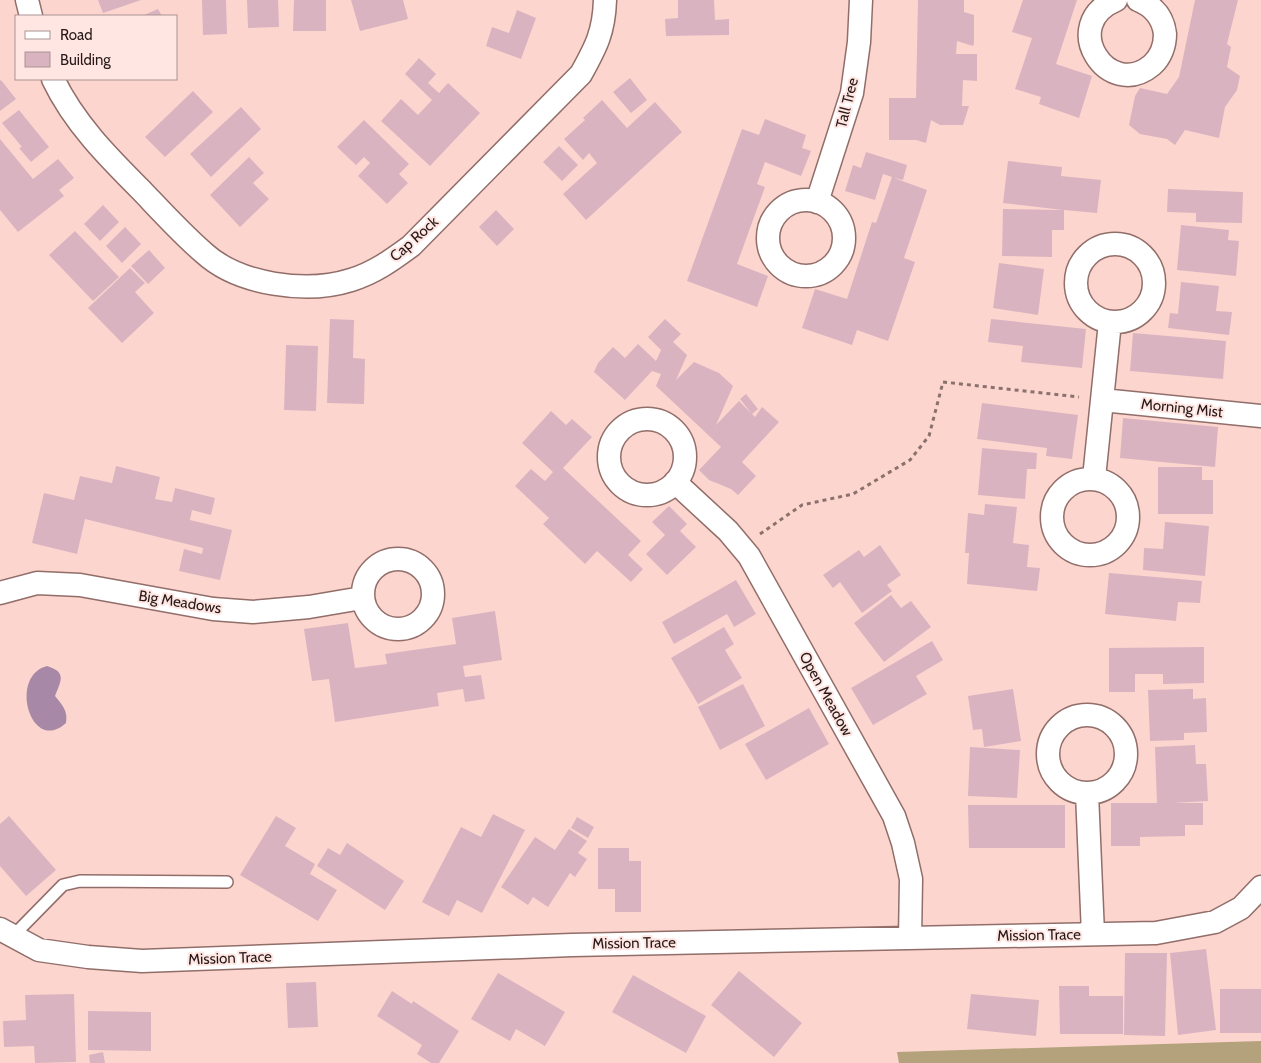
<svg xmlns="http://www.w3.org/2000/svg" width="1261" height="1063" font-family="Cabin,sans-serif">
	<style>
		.forest { fill: #b3a27b }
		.water { fill: #a888a7 }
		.building { fill: #d9b4c0 }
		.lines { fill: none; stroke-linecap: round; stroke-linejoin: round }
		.lane-casing { stroke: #916e69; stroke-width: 14 }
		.street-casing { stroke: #916e69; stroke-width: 25 }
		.path { stroke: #8b716d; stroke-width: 3; stroke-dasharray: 4 4; stroke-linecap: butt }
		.lane { stroke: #fff; stroke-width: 11 }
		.street { stroke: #fff; stroke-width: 22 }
		.labels { text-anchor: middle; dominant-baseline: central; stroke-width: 4; stroke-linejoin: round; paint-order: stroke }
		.street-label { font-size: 15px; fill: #271917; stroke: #ffe6e3 }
	</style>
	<rect width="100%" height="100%" fill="#fdd5cf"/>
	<path class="forest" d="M1261,1041V1063H899L897,1052Z"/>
	<path class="water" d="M47,666C67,672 61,681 55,696C63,706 68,711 66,723C31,755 8,676 47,666Z"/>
	<path class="building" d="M98,0H141L103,13Z
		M202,0H226L227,34L203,35Z
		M247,0H278L279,27L248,28Z
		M294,0H326V31H293Z
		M351,0H403L408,19L360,31Z
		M678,0H714L715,20L729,19V35L666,36L665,19L678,18Z
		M918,0H964V12L974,15V43L973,46L957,41L956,54H977V81L963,80L962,106H969L963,125H940L931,120L926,143L916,140H889V98H916Z
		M1023,0H1077L1056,64L1092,76L1079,118L1039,104L1041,97L1015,89L1032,38L1012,32Z
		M1195,0H1238L1227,44L1231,47L1227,67L1240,76L1237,90L1225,107L1219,138L1185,130L1175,145L1167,139L1140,134L1129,125L1135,96L1140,88L1167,94L1179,77Z
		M158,9L162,16H142Z
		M517,10L536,18L521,59L486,46L492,27L509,33Z
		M419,58L436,74L428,83L439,93L448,83L480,113L430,166L381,121L401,99L418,115L432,100L405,74Z
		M630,78L647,100L631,113L613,92Z
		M1,80L16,99L0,111V81Z
		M193,91L213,112L165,157L145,137Z
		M602,100L627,128L655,102L682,132L586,220L563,194L597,163L589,153L583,160L564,139L585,120L583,118Z
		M241,107L261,129L211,177L190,154Z
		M19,110L49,147L31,162L19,148L22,147L2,123Z
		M765,119L806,135L802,148L811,151L801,176L765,162L757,184L765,187L737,264L768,276L757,307L687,281L742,129L759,135Z
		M364,120L409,164L399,174L408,183L387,204L358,176L370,163L364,157L356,165L337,147Z
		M0,139L33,179L58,159L74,178L59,190L64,196L18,232L0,210Z
		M559,146L578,165L562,181L543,162Z
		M866,152L907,165L903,180L894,178L927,190L904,258L915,262L888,341L857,330L852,345L802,328L815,289L847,299L872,222L876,223L892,177L883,174L875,200L845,191L853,165L861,168Z
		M249,157L264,173L253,183L269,199L240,227L210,195Z
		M1008,161L1062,167L1061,176L1101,180L1097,213L1064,210V230H1052V257L1002,256L1003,209L1063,210L1003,203Z
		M1168,189L1243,192L1242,223L1196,222V213L1167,212Z
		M103,205L119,222L100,241L84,224Z
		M496,210L514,229L497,246L479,227Z
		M1181,225L1229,230L1228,240L1239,241L1236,276L1177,270Z
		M125,227L141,244L122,263L106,246Z
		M75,231L119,277L93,301L49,255Z
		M149,250L165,268L148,284L131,266Z
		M999,263L1044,269L1038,315L993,308Z
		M130,268L145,283L135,292L154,313L122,343L88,308Z
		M1181,282L1219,286L1216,311L1232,312L1229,335L1168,328L1170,313L1178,314Z
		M330,319L354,320L353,358L365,359L364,404L327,403Z
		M665,319L681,334L673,342L687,355L676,380L694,362L719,373L733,386L716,425L739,401L755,417L762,407L779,422L742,462L756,476L738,495L731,489L709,480L699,470L721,447L656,386L661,374L652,371L625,400L594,372L598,363L613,347L625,358L638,344L656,361L661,350L648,337Z
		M991,319L1086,329L1082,368L1021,362L1023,346L988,342Z
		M1133,333L1226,341L1223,379L1130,371Z
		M286,345L318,346L316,411L284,410Z
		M746,394L758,409L752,414L740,399Z
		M982,403L1078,415L1072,459L1046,456L1047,448L977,439Z
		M551,411L566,425L572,419L592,437L563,468L641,541L628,555L643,569L631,582L597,551L585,564L543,524L549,518L515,486L531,469L545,481L553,472L522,443Z
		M1123,418L1218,427L1215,467L1120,458Z
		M982,448L1037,453L1036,469H1027L1025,499L978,495Z
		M116,466L160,477L155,499L172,502L175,488L215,498L211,515L192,510L190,520L232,530L220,580L179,571L184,549L202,554L203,548L85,519L77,554L32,543L44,493L74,500L80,476L112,483Z
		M1158,467H1202V480H1213V514H1158Z
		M985,504L1017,507L1013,543L1029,545L1027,567L1040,568L1037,591L967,584L969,553H965L968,513L984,515Z
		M669,506L687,524L680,531L696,547L667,575L646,554L665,535L652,522Z
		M1165,522L1209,526L1205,576L1143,570L1144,548L1163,549Z
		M880,545L901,575L887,585L892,591L862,613L840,582L833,588L823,575L859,550L864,557Z
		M1109,573L1202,581L1200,603L1178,602L1176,621L1105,614Z
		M736,580L756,614L734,627L727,614L674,644L662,622Z
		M891,595L901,608L911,601L931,627L884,662L854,623Z
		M495,611L502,660L463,666L465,677L481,675L485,699L465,702L463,689L437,693L439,706L335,722L329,679L312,681L304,629L348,623L355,668L387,664L385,654L456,644L452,618Z
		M724,627L734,644L725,650L742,678L698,704L671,658Z
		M932,641L943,660L916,676L927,694L873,725L851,688Z
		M1204,647V683L1163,684V674H1135V692H1109V648Z
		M743,684L765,726L720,750L698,707Z
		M1013,689L1021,741L984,747L982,729L973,730L968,696Z
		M1193,689V699L1206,698L1207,732L1184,733V740L1150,741L1148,690Z
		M809,708L829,744L766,780L745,744Z
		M1195,745L1196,764H1206L1208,801L1173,803H1203V825H1185V836L1140,837V846H1111V803H1157L1155,747Z
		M970,747L1020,750L1017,798L968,796Z
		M968,805H1065V848H969Z
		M493,814L525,830L482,913L457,900L449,916L422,902L461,827L481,837Z
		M9,816L56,870L26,896L0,866V824Z
		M276,816L296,828L285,846L315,864L310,874L337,890L318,921L240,875Z
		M577,817L594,827L588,838L571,828Z
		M569,829L587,841L578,853L587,859L575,877L570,873L548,907L533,897L528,905L501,887L535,837L555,850Z
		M347,843L404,881L385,910L317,866L328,848L340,855Z
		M598,848H629V861H641V912H615V889H598Z
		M1206,949L1216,1030L1178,1035L1170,953Z
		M1125,953H1167L1165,1036L1124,1035Z
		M739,971L802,1023L774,1057L711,1005Z
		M498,973L565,1012L545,1046L516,1029L510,1041L471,1019Z
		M633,975L706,1016L686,1053L612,1012Z
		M316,982L318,1027L288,1028L286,983Z
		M1059,986H1089V996H1123V1034H1060Z
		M1220,989H1261V1033H1220Z
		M392,991L412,1004L413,1001L459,1031L439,1063H431L417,1054L422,1045L377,1016Z
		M74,994L76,1062L35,1063L34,1046L4,1047L3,1021L26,1020L25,995Z
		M971,994L1039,1000L1036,1036L967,1029Z
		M88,1011L151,1012V1051L88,1050Z
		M103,1052L105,1063H90L89,1055Z"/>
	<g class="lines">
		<g class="lane-casing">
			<path id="lane" d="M13,936L63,885L80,881L227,882"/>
		</g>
		<g class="street-casing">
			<path id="street" d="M27,0L31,16
				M1116,0C1058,24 1108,102 1152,65C1161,57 1165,45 1165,34C1163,17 1153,6 1138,0
				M53,79C74,123 108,157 142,191C162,212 182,234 204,253C239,285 307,294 351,280C374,273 392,260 411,246L581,74C596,47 604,32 605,0
				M768 238a38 38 0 1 1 76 0a38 38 0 1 1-76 0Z
				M817,202L852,93L859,42L861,0
				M1076 283a39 39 0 1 1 78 0a39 39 0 1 1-78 0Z
				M1102,400L1261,416
				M609 457a38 38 0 1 1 76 0a38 38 0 1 1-76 0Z
				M1094,478L1110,322
				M1052 517a38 38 0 1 1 76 0a38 38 0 1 1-76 0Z
				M675,482L728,531L749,556L894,816L903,843L911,879L910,938
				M363 594a35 35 0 1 1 70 0a35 35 0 1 1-70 0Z
				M0,593L37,583L80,585L213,609L253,612L309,607L362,598
				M1048 754a39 39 0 1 1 78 0a39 39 0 1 1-78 0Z
				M1087,793L1093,934
				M0,929L39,950L88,957L142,961L572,945L1156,933L1215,922L1241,908L1261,887"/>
		</g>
		<path class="path" d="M760,534L802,505L853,494L910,460L929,436L943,382L1079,397"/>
		<use href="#lane" class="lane"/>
		<use href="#street" class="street"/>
	</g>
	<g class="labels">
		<g class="street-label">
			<text transform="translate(847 103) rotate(-76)">Tall Tree</text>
			<text transform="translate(414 239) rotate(-42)">Cap Rock</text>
			<text transform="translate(1182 408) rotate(6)">Morning Mist</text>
			<text transform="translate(180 602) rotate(9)">Big Meadows</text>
			<text transform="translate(826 694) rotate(61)">Open Meadow</text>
			<text transform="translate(1039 935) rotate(-1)">Mission Trace</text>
			<text transform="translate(634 943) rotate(-1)">Mission Trace</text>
			<text transform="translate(230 958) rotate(-2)">Mission Trace</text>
		</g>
	</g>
	<rect x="15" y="15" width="162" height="65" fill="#ffe6e3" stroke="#a99491"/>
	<rect x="25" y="31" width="25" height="8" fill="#ffffff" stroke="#a99491"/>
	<text x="60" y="40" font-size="15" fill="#271917">Road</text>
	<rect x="25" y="52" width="25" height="15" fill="#d9b4c0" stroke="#a99491"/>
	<text x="60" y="65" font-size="15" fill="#271917">Building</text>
</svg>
